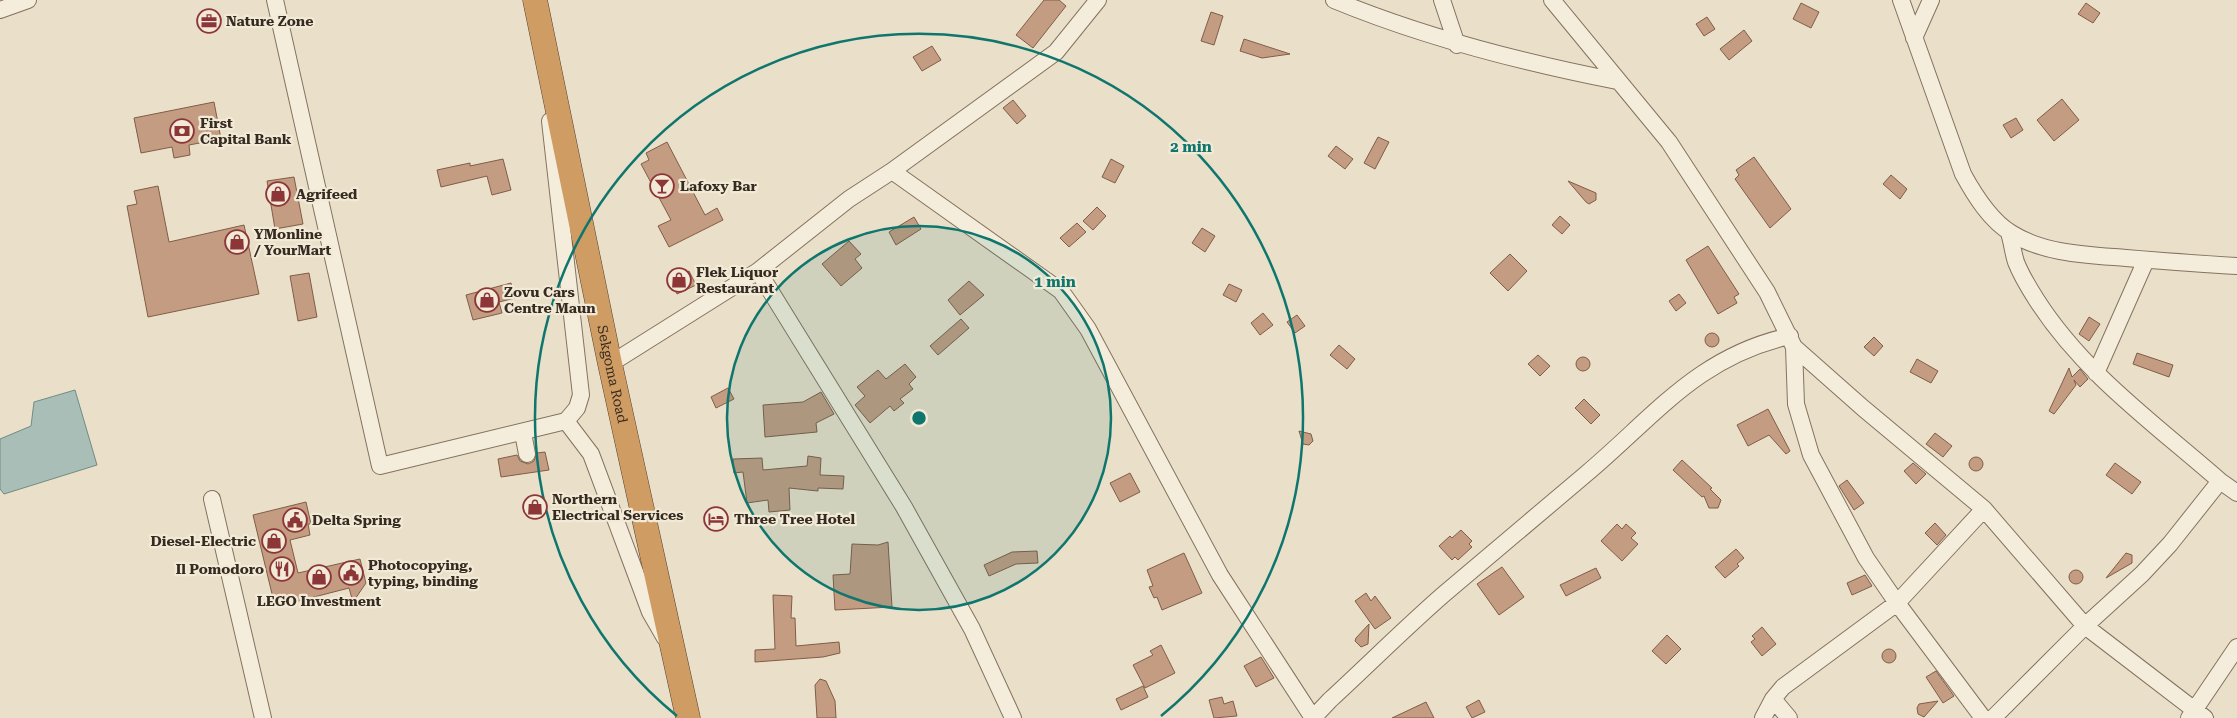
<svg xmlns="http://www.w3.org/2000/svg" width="2237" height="718" font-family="'Roboto Serif',serif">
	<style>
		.water { fill: #a9beb7; stroke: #708c84 }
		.building { fill: #c49c82; stroke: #805d48 }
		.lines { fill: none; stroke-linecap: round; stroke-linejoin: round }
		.minor-casing { stroke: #84725f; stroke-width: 18 }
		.highway-casing { stroke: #524133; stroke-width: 25 }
		.minor { stroke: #f5eddb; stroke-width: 16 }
		.highway { stroke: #cf9d63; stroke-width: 24 }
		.ring { fill: none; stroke: #0f766e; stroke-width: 2.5 }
		.labels { text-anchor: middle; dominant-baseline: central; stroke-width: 4.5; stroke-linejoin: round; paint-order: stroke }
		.poi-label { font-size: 14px; font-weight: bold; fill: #362b21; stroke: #f2ead7; text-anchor: start }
		.street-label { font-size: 14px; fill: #362b21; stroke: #f2ead7 }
		.centre { fill: #0f766e; stroke: #f2ead7; stroke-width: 2.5 }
		.ring-label { font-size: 15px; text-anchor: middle; font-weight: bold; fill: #0f766e; stroke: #f2ead7; stroke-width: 4.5; stroke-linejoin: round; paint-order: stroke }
	</style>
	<rect width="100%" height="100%" fill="#eadfc8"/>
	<path class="water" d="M75,390L97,465L4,494L0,489V439L31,426L34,402Z"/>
	<path class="building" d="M1044,0H1059L1066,6L1033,48L1016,35Z
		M1801,3L1819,12L1811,28L1793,19Z
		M2086,3L2100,13L2093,23L2078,14Z
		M1211,12L1223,16L1214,45L1201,41Z
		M1707,17L1715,29L1704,36L1696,24Z
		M1744,30L1752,41L1729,60L1720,49Z
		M1244,39L1290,54L1262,58L1240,51Z
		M932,46L941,60L922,71L913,57Z
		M2062,99L2079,120L2054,141L2037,120Z
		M1013,100L1026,116L1017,124L1003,108Z
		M214,102L221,139L189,145L190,155L174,158L172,147L141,153L134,118Z
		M2016,118L2023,130L2011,138L2003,125Z
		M1378,137L1389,142L1375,169L1364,163Z
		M667,142L705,215L717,208L723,220L669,247L658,226L671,220L641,164L649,160L646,153Z
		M1336,146L1353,159L1345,169L1328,156Z
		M1754,157L1791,209L1770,228L1735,179L1739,175L1736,170Z
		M503,159L511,190L492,195L487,176L441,187L437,170L470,163V166Z
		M1111,159L1124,166L1115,183L1102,177Z
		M1891,175L1907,189L1900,199L1883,184Z
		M294,177L303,224L275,229L267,181Z
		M1568,181L1596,193V200L1589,204L1586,202Z
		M158,186L169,242L244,225L259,294L148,317L127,206L137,204L134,191Z
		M1097,207L1106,216L1093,230L1083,221Z
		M1560,216L1570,225L1562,234L1552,225Z
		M914,217L921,229L896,245L889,232Z
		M1077,223L1086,232L1069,247L1060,238Z
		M1202,228L1215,236L1205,252L1192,243Z
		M849,241L861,254L855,259L862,268L841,286L822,264Z
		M1708,246L1739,294L1734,297L1737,303L1718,314L1686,260Z
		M1510,254L1527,271L1508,291L1490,273Z
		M680,271L681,275L689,271L696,285L677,294L668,277Z
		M309,273L317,317L298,321L290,276Z
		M969,281L984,295L960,315L948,300Z
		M511,283L515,298L499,302L502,313L473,320L466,295Z
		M1229,284L1242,290L1236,302L1223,295Z
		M1679,294L1686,303L1676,311L1669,301Z
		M1263,313L1273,325L1260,335L1251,323Z
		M1297,315L1305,326L1295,333L1287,322Z
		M2089,317L2100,324L2089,341L2079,334Z
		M961,319L969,328L938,355L930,346Z
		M1705 340a7 7 0 1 1 14 0a7 7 0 1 1-14 0Z
		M1874,337L1883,346L1874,356L1864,347Z
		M1339,345L1355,359L1347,369L1330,355Z
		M2137,353L2173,365L2169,377L2133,364Z
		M1538,355L1550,366L1540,376L1528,364Z
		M1576 364a7 7 0 1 1 14 0a7 7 0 1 1-14 0Z
		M1917,359L1938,371L1931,383L1910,372Z
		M905,364L916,377L909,384L913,389L900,399L904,403L894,411L890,406L870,423L855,405L865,396L857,387L878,370L886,379Z
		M2069,368L2072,377L2080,369L2088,379L2080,387L2074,380L2076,385L2054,414L2049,411Z
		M728,388L734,399L716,408L711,397Z
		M821,392L834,414L816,423L817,432L765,437L763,405L803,402Z
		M1584,399L1600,415L1591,424L1575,408Z
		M1768,409L1790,451L1786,454L1769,435L1748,446L1737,425Z
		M1299,431L1311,434L1313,441L1309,445L1303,444Z
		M1935,433L1952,446L1943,457L1926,444Z
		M545,452L549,470L501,477L498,459L517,455L520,461L528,464L534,461L537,453Z
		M808,456L821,458L820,475L844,476L843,489L818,488V491L789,488L790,510L769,512L768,500L747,503L743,472L734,473L733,459L762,458L763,470L807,466Z
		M1969 464a7 7 0 1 1 14 0a7 7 0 1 1-14 0Z
		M1682,460L1712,488L1710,489L1721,500L1718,508H1709L1704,496L1702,497L1673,470Z
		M1913,463L1926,474L1916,484L1904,471Z
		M2115,463L2141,482L2132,494L2106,475Z
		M1130,473L1140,492L1120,502L1110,483Z
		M1847,480L1864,503L1854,510L1839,486Z
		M306,502L311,524H308L310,535L290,540L298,573L360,559L366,583L353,602L349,588L283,605L273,598L253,515Z
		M1935,523L1946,535L1937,545L1925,533Z
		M1617,524L1622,529L1626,524L1636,533L1631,538L1638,544L1622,561L1601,541Z
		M1461,530L1472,541L1469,544L1472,547L1458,560L1455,557L1452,560L1439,546L1450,536L1452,538Z
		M888,542L892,607L835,610L833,575L850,574L852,544L878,545Z
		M1736,549L1744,558L1737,564L1739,566L1725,578L1715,567Z
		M1037,551L1038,563L1016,564L989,576L984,565L1012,552Z
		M1184,553L1202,593L1162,610L1157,597L1154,598L1149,587L1153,586L1147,570Z
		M2126,553L2132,555V563L2106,578Z
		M1502,567L1524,597L1499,615L1477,584Z
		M1596,568L1601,578L1566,596L1560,585Z
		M2069 577a7 7 0 1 1 14 0a7 7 0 1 1-14 0Z
		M1865,575L1872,586L1852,595L1847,583Z
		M1366,593L1371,601L1375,596L1391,618L1375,629L1355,601Z
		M773,595L792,596L791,618H795L796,646L839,642L840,653L823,657L755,662V650L775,649Z
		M1369,624L1368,644L1361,647L1355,641L1356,638Z
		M1762,627L1776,644L1762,656L1751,642L1755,639L1752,636Z
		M1667,635L1681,649L1666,664L1652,651Z
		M1161,645L1175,673L1145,688L1133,665L1153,655L1150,651Z
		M1882 656a7 7 0 1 1 14 0a7 7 0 1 1-14 0Z
		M1261,657L1274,678L1256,687L1244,666Z
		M1936,671L1954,696L1943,703L1926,677Z
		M820,679L826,681L835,701L836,718H817L815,685Z
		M1143,686L1148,697L1121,710L1116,699Z
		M1222,697L1224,704L1233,701L1237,716L1214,718L1209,700Z
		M1479,700L1485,712L1472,718L1466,707Z
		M1938,701L1924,717L1918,714L1917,708L1919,704Z
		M1426,702L1434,718H1392Z"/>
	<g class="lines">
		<g class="minor-casing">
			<path id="minor" d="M275,0L380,466L566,421L577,408L581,395L550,121
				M1334,0C1426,38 1520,62 1617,81
				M1442,0L1457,45
				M1552,0L1669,142L1767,292L1794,347L1863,408L1984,509L2085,626L2205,718
				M1901,0L1963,174C1975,196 1990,220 2011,233C2044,254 2088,255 2126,258C2163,261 2200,264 2237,266
				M0,10L28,0
				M1914,38L1931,0
				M892,171L1056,52L1098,0
				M758,271L904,507L972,629L1013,718
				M610,364L758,271L849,199L892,171L1061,291L1088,329L1220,575L1313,718
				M2096,373L2146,260
				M566,421L591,454L650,612L665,638
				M523,433L527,454
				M2220,481L2237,493
				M212,499L263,718
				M1773,699L1789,718
				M1313,718L1330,700C1368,665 1405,628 1444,594C1491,554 1539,514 1586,474C1654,417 1698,356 1790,336
				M1763,718L1773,699L1783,687L1897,603L1866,558L1811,455L1796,404L1794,347
				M1983,718L1897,603L1984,509
				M1993,718L2085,626L2142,574L2170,544L2220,481C2155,424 2083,373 2036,299C2029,288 2021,275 2016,262C2013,253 2012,242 2009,233
				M2189,718L2237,647"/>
		</g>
		<g class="highway-casing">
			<g id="highway">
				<path id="s1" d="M535,0L610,364L688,718"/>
			</g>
		</g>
		<use href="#minor" class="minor"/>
		<use href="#highway" class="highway"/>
	</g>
	<circle cx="919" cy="418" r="192" fill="#0f766e" fill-opacity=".12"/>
	<g class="ring">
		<circle cx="919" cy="418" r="192"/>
		<path d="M677 716A384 384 0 1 1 1161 716"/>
	</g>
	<defs>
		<g id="office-ring" transform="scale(1.25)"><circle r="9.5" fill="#f2ead7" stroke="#8c3638" stroke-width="1.5"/><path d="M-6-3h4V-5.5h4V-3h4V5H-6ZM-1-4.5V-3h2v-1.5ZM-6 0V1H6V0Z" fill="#8c3638"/></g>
		<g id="bank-ring" transform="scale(1.25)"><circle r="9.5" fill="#f2ead7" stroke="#8c3638" stroke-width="1.5"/><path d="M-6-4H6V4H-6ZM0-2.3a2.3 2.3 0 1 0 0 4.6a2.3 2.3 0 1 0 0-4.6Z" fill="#8c3638"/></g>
		<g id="bar-ring" transform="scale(1.25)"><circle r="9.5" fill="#f2ead7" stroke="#8c3638" stroke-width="1.5"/><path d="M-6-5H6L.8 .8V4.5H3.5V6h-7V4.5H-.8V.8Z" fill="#8c3638"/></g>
		<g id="shop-ring" transform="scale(1.25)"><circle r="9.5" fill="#f2ead7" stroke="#8c3638" stroke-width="1.5"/><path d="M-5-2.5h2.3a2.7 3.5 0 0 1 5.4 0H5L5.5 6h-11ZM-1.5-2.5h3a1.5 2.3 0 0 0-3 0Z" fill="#8c3638"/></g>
		<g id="hotel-ring" transform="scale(1.25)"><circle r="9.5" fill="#f2ead7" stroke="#8c3638" stroke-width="1.5"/><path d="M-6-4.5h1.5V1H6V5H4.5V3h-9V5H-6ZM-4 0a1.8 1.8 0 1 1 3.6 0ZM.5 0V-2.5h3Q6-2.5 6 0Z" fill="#8c3638"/></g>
		<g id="civic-ring" transform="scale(1.25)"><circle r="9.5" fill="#f2ead7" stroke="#8c3638" stroke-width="1.5"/><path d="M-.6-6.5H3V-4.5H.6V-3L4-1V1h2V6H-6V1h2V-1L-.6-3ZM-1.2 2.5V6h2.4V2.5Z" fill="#8c3638"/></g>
		<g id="restaurant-ring" transform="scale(1.25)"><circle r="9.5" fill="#f2ead7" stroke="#8c3638" stroke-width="1.5"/><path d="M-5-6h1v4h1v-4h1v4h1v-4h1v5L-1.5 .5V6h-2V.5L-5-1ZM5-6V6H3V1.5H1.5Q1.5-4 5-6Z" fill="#8c3638"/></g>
	</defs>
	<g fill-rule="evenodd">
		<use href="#office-ring" x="209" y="21"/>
		<use href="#bank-ring" x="182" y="131"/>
		<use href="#bar-ring" x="662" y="186"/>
		<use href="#shop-ring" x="278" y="194"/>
		<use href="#shop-ring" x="237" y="242"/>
		<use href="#shop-ring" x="679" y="280"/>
		<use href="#shop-ring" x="487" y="300"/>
		<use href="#shop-ring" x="535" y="507"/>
		<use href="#hotel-ring" x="716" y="519"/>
		<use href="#civic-ring" x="295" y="520"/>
		<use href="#shop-ring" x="274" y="541"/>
		<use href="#restaurant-ring" x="282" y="569"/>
		<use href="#civic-ring" x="351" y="573"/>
		<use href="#shop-ring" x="319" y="577"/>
	</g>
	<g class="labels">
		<g class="poi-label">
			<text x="226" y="21">Nature Zone</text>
			<text x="200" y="123">First<tspan x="200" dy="16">Capital Bank</tspan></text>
			<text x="680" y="186">Lafoxy Bar</text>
			<text x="296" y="194">Agrifeed</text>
			<text x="254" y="234">YMonline<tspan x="254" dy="16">/ YourMart</tspan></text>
			<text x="696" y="272">Flek Liquor<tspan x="696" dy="16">Restaurant</tspan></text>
			<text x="504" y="292">Zovu Cars<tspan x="504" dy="16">Centre Maun</tspan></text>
			<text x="552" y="499">Northern<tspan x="552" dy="16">Electrical Services</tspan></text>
			<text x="734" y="519">Three Tree Hotel</text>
			<text x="312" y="520">Delta Spring</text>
			<text x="256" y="541" text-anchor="end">Diesel-Electric</text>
			<text x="368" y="565">Photocopying,<tspan x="368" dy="16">typing, binding</tspan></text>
			<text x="264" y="569" text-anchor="end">Il Pomodoro</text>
			<text x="319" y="601" text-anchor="middle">LEGO Investment</text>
		</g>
		<g class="street-label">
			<text stroke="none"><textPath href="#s1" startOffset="382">Sekgoma Road</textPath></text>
		</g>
	</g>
	<circle cx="919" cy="418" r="8" class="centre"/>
	<g class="ring-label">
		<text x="1191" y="152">2 min</text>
		<text x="1055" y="287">1 min</text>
	</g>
</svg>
